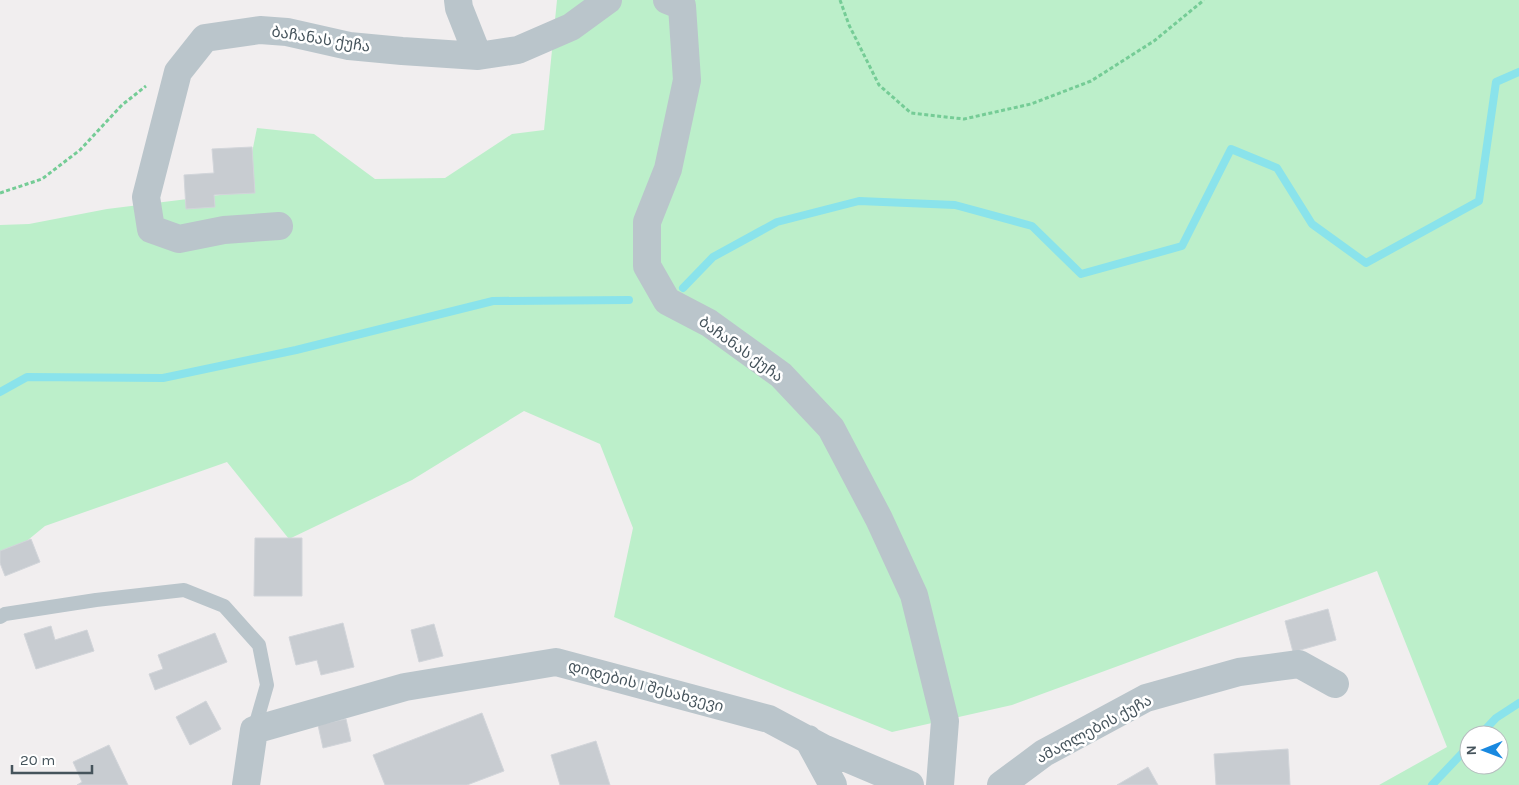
<svg xmlns="http://www.w3.org/2000/svg" width="1519" height="785" font-family="Karla,'Noto Sans Georgian',sans-serif">
	<style>
		.green { fill: #bcefca; fill-rule: evenodd }
		.lines { fill: none; stroke-linecap: round; stroke-linejoin: round }
		.stream { stroke: #8ae3eb; stroke-width: 8 }
		.building { fill: #c8ccd1; stroke: #d2d5da }
		.path { stroke: #75cc96; stroke-width: 3; stroke-dasharray: 4 2.5; stroke-linecap: butt }
		.lane { stroke: #bac5cb; stroke-width: 14 }
		.street { stroke: #bac5cb; stroke-width: 28 }
		.labels { text-anchor: middle; dominant-baseline: central; stroke-width: 5; stroke-linejoin: round; paint-order: stroke }
		.street-label { font-size: 15px; fill: #46545c; stroke: #fff }
	</style>
	<rect width="100%" height="100%" fill="#f1eeef"/>
	<path class="green" d="M557,0H1519V785H1379L1447,747L1377,571L1012,705L892,732L785,689L614,617L633,528L600,444L524,411L412,480L289,539L227,462L45,526L0,563V225L29,224L107,209L244,192L257,128L314,134L375,179L445,178L512,134L544,130ZM1469,735H1499V765H1469Z"/>
	<g class="lines">
		<path class="stream" d="M683,288L713,257L777,222L859,201L955,205L1032,226L1081,274L1182,246L1231,149L1277,168L1312,224L1366,263L1479,201L1496,82L1519,72
			M0,392L27,377L163,378L296,350L493,301L629,300
			M1480,735L1496,718L1519,703
			M1432,785L1469,746"/>
	</g>
	<path class="building" d="M252,147L255,193L214,195L215,207L186,209L184,175L214,173L212,149Z
		M255,538H302V596H254Z
		M31,539L40,562L5,576L0,563V551Z
		M1328,609L1336,640L1293,652L1285,621Z
		M343,623L354,667L321,675L317,660L296,665L289,637Z
		M434,624L443,656L419,662L411,630Z
		M51,626L55,640L87,630L94,651L36,669L24,634Z
		M215,633L227,662L155,690L149,674L163,669L158,655Z
		M206,701L221,729L190,745L176,717Z
		M482,713L504,771L467,785H385L373,755Z
		M346,719L351,741L323,748L318,725Z
		M596,741L610,785H560L551,755Z
		M109,745L128,785H77L82,782L73,762Z
		M1288,749L1290,785H1216L1214,754Z
		M1148,767L1158,785H1117Z"/>
	<g class="lines">
		<path class="path" d="M840,0L849,25L879,85L911,113L964,119L1031,104L1091,81L1154,41L1204,0
			M0,193L42,179L80,150L122,105L146,86"/>
		<path class="lane" d="M0,617L5,614L96,600L184,590L224,606L259,645L267,685L254,730"/>
		<path class="street" d="M458,0L459,8L478,56
			M667,0L682,6L687,80L668,169L647,222V266L667,301L709,323L781,375L831,428L879,519L914,595L945,721L940,785
			M279,226L224,230L179,239L151,229L146,197L178,72L205,38L260,30L287,32L349,46L402,51L478,56L518,50L571,27L608,0
			M808,739L833,785
			M246,785L254,730L405,687L556,662L769,719L825,749L910,785
			M1001,785L1044,753L1146,698L1239,672L1299,664L1335,684"/>
	</g>
	<g class="labels">
		<g class="street-label">
			<text transform="translate(321 39) rotate(9)">ბაჩანას ქუჩა</text>
			<text transform="translate(741 349) rotate(36)">ბაჩანას ქუჩა</text>
			<text transform="translate(646 686) rotate(15)">დიდების I შესახვევი</text>
			<text transform="translate(1094 729) rotate(-28)">ამაღლების ქუჩა</text>
		</g>
	</g>
	<g transform="translate(1484 750) rotate(269)"><circle r="24" fill="#ffffff" stroke="#b5bbbe"/>
	<path d="M0-4L9 19L0 12L-9 19Z" fill="#1989e0"/>
	<text y="-8" font-size="14" font-weight="bold" text-anchor="middle" fill="#46545c">N</text>
	</g>
	<path d="M12 765v8h80v-8" fill="none" stroke="#46545c" stroke-width="2.5"/>
	<text x="20" y="765" font-size="15" fill="#46545c" stroke="#ffffff" stroke-width="4" paint-order="stroke">20 m</text>
</svg>
